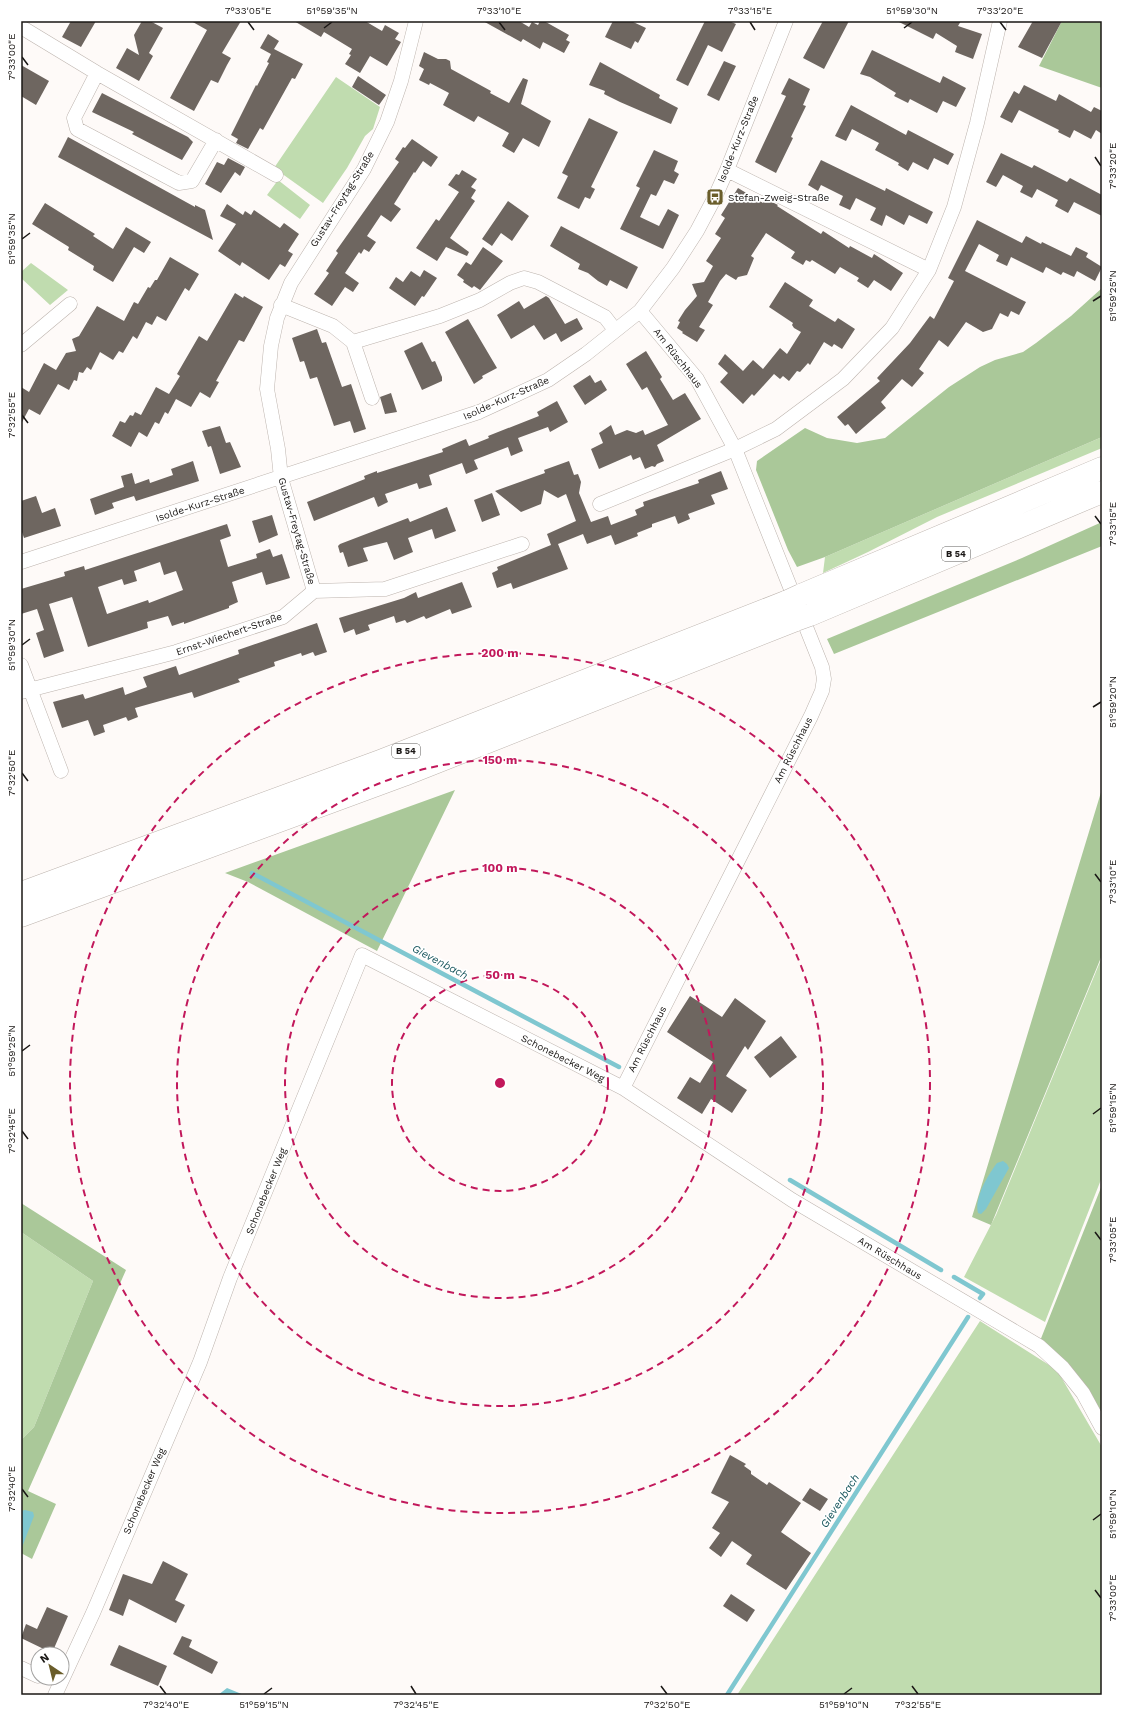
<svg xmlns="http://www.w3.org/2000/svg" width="1123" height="1716" font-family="'Work Sans',sans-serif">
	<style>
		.green { fill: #c0dcaf }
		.forest { fill: #aac899 }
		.water { fill: #7fc7d0 }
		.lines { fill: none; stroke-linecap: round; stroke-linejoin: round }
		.stream { stroke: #7fc7d0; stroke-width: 4.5 }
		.building { fill: #6e6660; fill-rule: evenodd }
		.minor-casing { stroke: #bdb4ae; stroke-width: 15 }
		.trunk-casing { stroke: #bdb4ae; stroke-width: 23 }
		.minor { stroke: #fff; stroke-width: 14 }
		.trunk { stroke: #fff; stroke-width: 22 }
		.trunk-bridge-casing { stroke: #bdb4ae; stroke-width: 23; stroke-linecap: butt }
		.trunk-bridge { stroke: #fff; stroke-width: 22 }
		.ticks { fill: none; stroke: #1a1715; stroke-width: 1.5 }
		.ring { fill: none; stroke: #c2185b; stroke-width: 2; stroke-dasharray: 7 5 }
		.labels { text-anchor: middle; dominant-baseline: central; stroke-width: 3.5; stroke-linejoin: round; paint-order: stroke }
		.shield { fill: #fff; stroke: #5f5d5b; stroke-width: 1 }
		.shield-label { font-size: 9px; font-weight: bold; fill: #1a1715 }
		.street-label { font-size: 10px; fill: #1a1715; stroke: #fff }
		.poi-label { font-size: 10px; fill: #1a1715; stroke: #fff; text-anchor: start }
		.water-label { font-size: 11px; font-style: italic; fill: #14535a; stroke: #fff }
		.centre { fill: #c2185b; stroke: #fff; stroke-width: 2 }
		.ring-label { font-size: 12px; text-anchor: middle; font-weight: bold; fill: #c2185b; stroke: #fff; stroke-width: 3.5; stroke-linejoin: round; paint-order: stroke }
		.neatline { fill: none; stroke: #1a1715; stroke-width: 1.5 }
		.ticks-label { font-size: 10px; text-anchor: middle; fill: #1a1715 }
	</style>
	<rect width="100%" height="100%" fill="#fefaf8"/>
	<path class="green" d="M336,77L380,107L373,129L365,136L347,168L323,203L274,168Z
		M278,180L310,205L300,219L267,195Z
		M31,263L68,290L50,305L21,278V272Z
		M1102,437V448L937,517L868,552L823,573L825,557Z
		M1102,957V1177L1045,1322L964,1277L996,1215Z
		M21,1232L93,1281L34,1427L21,1440Z
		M980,1321L1057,1370L1102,1447V1695H737Z"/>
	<path class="forest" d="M1062,21H1102V88L1039,66Z
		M1102,288V437L825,557L797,567L788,550L756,470L757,461L805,428L827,438L857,443L885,438L949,387L980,367L995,360L1023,352L1036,343L1071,316Z
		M1102,522V546L834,654L827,639L1022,558Z
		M1102,789V955L991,1225L972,1217Z
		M455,790L377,951L248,882L225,873Z
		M1102,1185V1418L1040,1341Z
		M21,1203L126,1270L28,1491L56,1504L32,1559L21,1553V1440L34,1427L93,1281L21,1232Z"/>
	<path class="water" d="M1003,1161L1007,1164L1009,1168L986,1209L981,1214L978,1213C974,1198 988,1175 997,1163Z
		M25,1510L33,1512L34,1516L21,1550V1511Z
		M227,1688L244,1695H218Z"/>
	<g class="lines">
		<path class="stream" d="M252,873L619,1067
			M790,1180L941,1270
			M954,1277L983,1294L980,1298
			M727,1695L968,1317"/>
	</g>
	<path class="building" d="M71,21H96L81,47L62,37Z
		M142,21H150L163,28L149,53L153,56L139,81L116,68L127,48L139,55L134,35Z
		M191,21H241L222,53L231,58L227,65L218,83L211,80L194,111L170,98L207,30Z
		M294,21H365L382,31L385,25L399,33L395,39L401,42L387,66L370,56L360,73L345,64L351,55L349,54L352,49L324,32L321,37Z
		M483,21H519L529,27L532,22L538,25L540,21H544L569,35L566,40L570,42L564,53L543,42L540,49L523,39L521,42Z
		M613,21H631L646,28L638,43L635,41L631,49L605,37Z
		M705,21H729L736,24L722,52L708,45L688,86L676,80Z
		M823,21H849L824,69L803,58Z
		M897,21H961L958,26L982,34L973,59L955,52L957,46L936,33L933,39Z
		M1033,21H1062L1042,58L1018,47Z
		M268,34L279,41L274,49L303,64L295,79L292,78L263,130L260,128L248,149L236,143L238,139L231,135L256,85L257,86L269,63L267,62L271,54L260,48Z
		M872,50L940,83L943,76L966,88L956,107L943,101L937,113L910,99L908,103L894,96L896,93L870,77L860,74Z
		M424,52L438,59H446L450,61L451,69L491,91L490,93L509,103L523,78L528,80L521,104L551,121L539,147L523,138L514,153L502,146L509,133L478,116L474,122L443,105L449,93L430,83L429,85L419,80L424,69L419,66Z
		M724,61L736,66L719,101L707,95Z
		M600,62L660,95L659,98L678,108L671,124L620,102L604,94L605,91L589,85Z
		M21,65L49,81L36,105L21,96Z
		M358,76L386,95L379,105L352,87Z
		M789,78L810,89L803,105L806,106L791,137L793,138L776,173L755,162L786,96L781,94Z
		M1024,85L1056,101L1059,94L1091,112L1094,107L1102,111V134L1096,130L1091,139L1074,130L1070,138L1058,132L1059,130L1019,110L1012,123L1000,117L1014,91L1019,94Z
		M102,93L188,137L193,142L182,160L132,134L134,132L92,112Z
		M851,105L906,135L908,130L954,154L948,165L934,158L928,170L913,162L908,171L898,165L899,163L875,150L879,143L852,129L846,141L835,136Z
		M589,118L618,132L591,187L595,189L590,199L585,197L579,209L557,198L568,176L562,173Z
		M68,137L195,207V205L205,210L213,240L58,157Z
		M412,139L438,157L431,167L423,161L415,173L414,172L394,204L401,209L391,222L381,215L367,236L376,242L369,252L364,249L361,254L359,252L345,273L359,283L353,292L345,287L332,306L314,294L329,273L326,271L338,253L336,251L399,162L395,159L403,147L405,148Z
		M654,150L678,161L674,171L679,174L674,184L664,180L656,196L651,194L640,217L659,226L668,209L679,215L663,249L620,229L640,188L636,186Z
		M1001,153L1032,168L1034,165L1067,182L1070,178L1102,195V216L1074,202L1068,213L1055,206L1058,200L1037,189L1032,198L1020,192L1023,186L1003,175L996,187L986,182Z
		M228,158L245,167L240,176L235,172L221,193L205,184L217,162L224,165Z
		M821,160L885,191L886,188L933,212L927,224L909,215L904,225L886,215L882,226L870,220L876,208L856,198L850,210L839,205L843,196L821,185L818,191L808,185Z
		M462,170L477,179L471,187L476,190L471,198L475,201L450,238L469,252L467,256L446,247L437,261L416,248L436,219L439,221L459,192L448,185L456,174L459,175Z
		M738,188L763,203L766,199L778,205L777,206L821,234L823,231L849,248L850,246L872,258L874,254L903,273L891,291L874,280L868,288L857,281L859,278L840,267L835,274L812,260L810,262L806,260L803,265L791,258L795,252L766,233L751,256L754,258L747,275L738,277L736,280L726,274L720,281L708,302L713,305L699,327L705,330L697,342L682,333L683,332L677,328L680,322L678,321L685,310L697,296L692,284L704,282L713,266L706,261L721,238L715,234L725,218L721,215Z
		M508,201L529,216L512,241L501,233L492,246L482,239Z
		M45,203L95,234L93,236L113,249L126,227L151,242L144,253L134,247L113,282L93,270L94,266L68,250L69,247L32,224Z
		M227,204L243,215L245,211L251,215L254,210L280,228L284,223L299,234L288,251L293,254L285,267L280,264L269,280L242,262L240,266L218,251L236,224L220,216Z
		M977,220L1022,243L1026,236L1041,244L1042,242L1071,256L1076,247L1088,253L1086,257L1102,267L1095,281L1077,271L1074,277L1063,272L1061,275L1046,267L1043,273L1011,257L1007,266L996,261L999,255L979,244L965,271L1026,302L1019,315L1011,311L1008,317L1000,313L992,329L983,332L966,322L948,347L939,340L919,369L924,373L912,387L902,379L881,402L886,408L856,434L848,424L845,426L837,417L880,381L877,378L910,343L930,316L934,319L954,281L948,278Z
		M561,226L638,267L627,289L610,280L607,286L598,281L588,273L578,269L580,264L550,246Z
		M483,247L503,261L480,290L474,286L472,288L463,282L464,280L457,275L466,262L471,265Z
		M170,257L199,274L189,291L185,288L166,321L157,316L152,325L146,322L137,339L133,336L123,353L119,351L113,360L100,352L91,370L87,367L83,373L79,372L77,381L74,380L69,390L58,384L40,415L29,409L21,424V387L29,392L44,363L56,370L66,353L76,351L72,339L79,336L97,306L124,321L134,302L138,304L148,287L150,288L155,280H157Z
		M424,270L437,278L424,297L422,296L415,306L389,288L396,277L403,282L411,271L420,277Z
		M785,282L813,300L809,306L835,322L838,318L855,329L842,349L834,344L832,347L824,342L810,365L808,363L800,372L797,371L789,381L783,376L780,379L774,374L754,396L752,394L743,404L720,382L728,373L718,364L725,354L743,371L753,360L763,369L780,348L787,354L801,332L794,328L792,325L793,323L769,307Z
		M235,293L243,298L244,296L263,307L244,342L239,340L216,381L219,382L210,398L200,392L191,407L176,399L168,414L165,412L159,424L155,422L147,437L139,432L131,447L112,436L120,421L125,423L130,415L133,416L135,412L141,415L156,387L169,394L180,376L177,374L199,336L207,341Z
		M546,296L549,298L565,324L577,318L583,329L561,342L556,333L544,340L534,325L511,339L497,315L519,301L524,309Z
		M468,319L497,368L482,376L483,378L474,384L445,332Z
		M317,329L322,343L326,342L342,387L351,384L366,429L354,433L350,421L334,426L317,377L310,379L304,361L300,362L292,338Z
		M422,342L432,362L435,361L442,377V381L422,390L404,351Z
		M646,351L662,377L660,379L673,400L685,393L701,419L657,445L664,461L657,464L655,467L652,466L645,469L640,457L633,460L631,455L599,469L591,449L603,443L599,433L611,425L615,435L627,430L636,433L643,430L645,435L668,425L647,387L642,390L626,364Z
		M590,375L595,383L601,380L607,390L585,405L573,386Z
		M391,393L397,412L385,414L380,397Z
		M557,401L568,422L550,432L548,427L518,438L523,451L511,456L508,447L474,460L478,469L466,474L462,463L429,475L432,485L419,489L417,483L385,494L388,502L378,507L374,497L314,521L307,502L365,479L364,476L377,471V473L443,452L442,449L466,439L469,446L489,438L488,436L539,416L537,412Z
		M220,426L226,443L230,442L241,467L220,474L211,446L208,447L202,431Z
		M193,461L199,481L136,501L134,496L112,503L114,508L95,515L90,499L124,487L121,476L132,473L135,484L149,479L150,483L173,475L171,469Z
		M569,461L574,475L578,474L581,482L579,493L591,522L608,516L611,525L637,515L635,510L644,506L643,502L699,483L698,480L721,471L728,489L711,495L715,504L688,514L690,519L678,524L675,516L652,524V527L637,533L638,536L615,545L611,535L587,544L583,534L558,544L568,569L513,589L511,583L497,588L492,573L498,570L497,567L551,545L547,534L576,521L566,494L558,498L544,490L541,504L521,512L495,491L545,473L544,470Z
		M492,493L500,515L482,522L474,500Z
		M36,496L42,513L55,508L61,526L24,538L21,529V501Z
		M447,507L456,531L435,539L432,529L408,538L413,552L394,560L387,542L363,548L368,561L348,567L343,552L340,553L338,546L340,544L408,518L410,522Z
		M272,515L278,535L259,543L252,521Z
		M227,524L231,536L220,540L228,567L257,558L256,554L270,549L273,557L282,554L290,578L266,585L262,572L232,582L238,602L229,606V608L184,624V622L172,626L168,616L147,622L148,628L88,647L72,597L49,604L64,651L44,658L36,633L44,630L37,609L21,614V589L65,576L64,572L84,566L85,570ZM160,562L164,575L176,571L183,590L149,603L148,600L107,614L98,587L122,579L124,585L137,581L134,571Z
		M462,582L472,607L452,614L450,609L426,619L424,616L407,623L405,620L396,623L394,616L368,625L370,630L356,635L354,629L344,633L339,618L404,598L416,592L418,598Z
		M317,623L327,652L315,656L313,652L302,656L301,653L274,662L275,666L238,679L240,682L194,698L192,692L135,708L138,717L128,721L126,717L103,725L105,732L94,736L88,720L62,728L53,702L83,694L85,699L123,687L125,695L147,687L143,677L176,666L179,675L239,654L238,650Z
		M690,996L722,1017L735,998L766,1021L748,1050L745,1046L726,1076L747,1090L732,1113L711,1099L702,1114L677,1098L690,1077L700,1083L713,1062L667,1032Z
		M781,1036L797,1057L770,1078L754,1057Z
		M730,1455L746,1464L744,1466L751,1471V1474L767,1485L769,1482L801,1503L781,1532L811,1553L786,1590L746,1564L752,1555L732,1541L721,1557L709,1548L720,1533L712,1528L729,1502L711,1493Z
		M810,1488L828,1499L820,1511L802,1500Z
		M163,1561L188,1574L175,1600L185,1605L176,1623L129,1599L123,1616L109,1610L123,1574L152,1584Z
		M731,1594L755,1610L747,1622L723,1606Z
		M47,1607L68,1616L52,1653L21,1638L26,1624L37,1629Z
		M182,1636L192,1640L189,1647L218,1662L212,1674L173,1654Z
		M119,1645L167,1666L158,1686L110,1665Z"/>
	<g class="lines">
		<g class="minor-casing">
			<path id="minor" d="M21,27L97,73L276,175
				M97,73L74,118L77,129L179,183L192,181L216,140
				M727,170L929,270
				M281,305L333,326L353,342L440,316L480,300L510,283L524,278L538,282L605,317L615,330
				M353,342L372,398
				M21,345L70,304
				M600,504L735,449L776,429L843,379L892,328L929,270L954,207L977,123L1000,21
				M21,562L479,412L548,380L586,354L640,311L673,268L697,231L715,197L727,170L786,21
				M314,591L281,478L278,449L267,389L271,346L277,318L291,283L364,169L387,122L401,81L416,21
				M21,665L61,771
				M21,692L176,652L283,617L314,591L385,589L522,544
				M623,1088L811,716L822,691L824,679L822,667L735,449L697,379L640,311
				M21,1668L38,1676
				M55,1695L93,1613L200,1362L230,1278L362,955L623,1088L792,1200L1039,1346L1063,1368L1083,1393L1102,1428"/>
		</g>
		<g class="trunk-casing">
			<path id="trunk" d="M801,595L1102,468
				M810,615L1102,492
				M21,893L380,761L788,601
				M21,916L404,775L796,620"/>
		</g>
		<use href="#minor" class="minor"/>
		<use href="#trunk" class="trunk"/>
		<g class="trunk-bridge-casing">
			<path id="trunk-bridge" d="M788,601L801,595
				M796,620L810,615"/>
		</g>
		<use href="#trunk-bridge" class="trunk-bridge"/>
	</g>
	<path class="ticks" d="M248,22L254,30M499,22L505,30M750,22L755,30M1000,22L1006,30M324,28L332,22M904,28L912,22M22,57L28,65M1095,157L1101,166M22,239L30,233M1093,301L1101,296M22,415L28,423M1095,516L1101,524M22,645L30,639M1093,707L1101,702M22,773L28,781M1095,874L1101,882M22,1051L30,1045M1093,1114L1101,1108M22,1131L28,1139M1095,1232L1101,1240M22,1489L28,1497M1093,1520L1101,1514M1095,1590L1101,1598M160,1686L166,1694M411,1686L416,1694M661,1686L667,1694M912,1686L918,1694M264,1694L272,1688M844,1694L852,1688"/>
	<g class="ring">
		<circle cx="500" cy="1083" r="108"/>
		<circle cx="500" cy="1083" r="215"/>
		<circle cx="500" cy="1083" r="323"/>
		<circle cx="500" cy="1083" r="430"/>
	</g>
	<defs>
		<g id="bus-square" transform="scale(0.9)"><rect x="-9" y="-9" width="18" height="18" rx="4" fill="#6a5d2a" stroke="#fff"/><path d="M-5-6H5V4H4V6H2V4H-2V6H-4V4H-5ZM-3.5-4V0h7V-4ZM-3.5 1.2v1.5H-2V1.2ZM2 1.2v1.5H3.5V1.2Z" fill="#fff"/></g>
	</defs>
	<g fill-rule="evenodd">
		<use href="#bus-square" x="715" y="197"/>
	</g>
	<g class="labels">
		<g class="shield">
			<rect x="942" y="547" width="28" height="14" rx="3"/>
			<rect x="392" y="744" width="28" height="14" rx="3"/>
		</g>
		<g class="shield-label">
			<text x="956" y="554">B 54</text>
			<text x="406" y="751">B 54</text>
		</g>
		<g class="street-label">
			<text transform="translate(738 139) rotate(-68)">Isolde-Kurz-Straße</text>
			<text transform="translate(342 199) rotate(-58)">Gustav-Freytag-Straße</text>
			<text transform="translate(678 358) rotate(52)">Am Rüschhaus</text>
			<text transform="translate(506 398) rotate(-24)">Isolde-Kurz-Straße</text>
			<text transform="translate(200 504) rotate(-18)">Isolde-Kurz-Straße</text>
			<text transform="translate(297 531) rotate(74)">Gustav-Freytag-Straße</text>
			<text transform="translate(229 634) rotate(-19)">Ernst-Wiechert-Straße</text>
			<text transform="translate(793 750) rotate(-63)">Am Rüschhaus</text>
			<text transform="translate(647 1039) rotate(-63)">Am Rüschhaus</text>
			<text transform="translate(563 1058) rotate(27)">Schonebecker Weg</text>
			<text transform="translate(266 1191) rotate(-68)">Schonebecker Weg</text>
			<text transform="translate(890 1258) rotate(31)">Am Rüschhaus</text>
			<text transform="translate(144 1491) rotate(-67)">Schonebecker Weg</text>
		</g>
		<g class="poi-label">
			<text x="728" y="197">Stefan-Zweig-Straße</text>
		</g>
		<g class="water-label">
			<text transform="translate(440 962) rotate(28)">Gievenbach</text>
			<text transform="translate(840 1501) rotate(-57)">Gievenbach</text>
		</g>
	</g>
	<circle cx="500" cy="1083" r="6" class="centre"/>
	<g class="ring-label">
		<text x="500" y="657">200 m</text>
		<text x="500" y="764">150 m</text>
		<text x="500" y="872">100 m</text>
		<text x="500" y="979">50 m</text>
	</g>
	<rect width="1123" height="1716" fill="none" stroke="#ffffff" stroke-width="44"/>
	<g transform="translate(50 1666) rotate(325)"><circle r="19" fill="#ffffff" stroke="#a3a2a1"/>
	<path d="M0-3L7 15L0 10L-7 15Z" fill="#6a5d2a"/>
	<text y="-6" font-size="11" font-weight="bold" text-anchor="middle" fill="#1a1715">N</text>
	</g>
	<rect x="22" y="22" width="1079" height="1672" class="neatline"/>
	<g class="ticks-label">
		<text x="248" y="14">7°33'05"E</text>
		<text x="332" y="14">51°59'35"N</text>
		<text x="499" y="14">7°33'10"E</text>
		<text x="750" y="14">7°33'15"E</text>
		<text x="912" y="14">51°59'30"N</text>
		<text x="1000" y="14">7°33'20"E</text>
		<text transform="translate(11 57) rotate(-90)" y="4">7°33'00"E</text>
		<text transform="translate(1112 166) rotate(-90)" y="4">7°33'20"E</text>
		<text transform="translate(11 239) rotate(-90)" y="4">51°59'35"N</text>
		<text transform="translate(1112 296) rotate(-90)" y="4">51°59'25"N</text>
		<text transform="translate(11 415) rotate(-90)" y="4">7°32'55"E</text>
		<text transform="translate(1112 524) rotate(-90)" y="4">7°33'15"E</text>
		<text transform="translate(11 645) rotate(-90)" y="4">51°59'30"N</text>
		<text transform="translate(1112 702) rotate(-90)" y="4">51°59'20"N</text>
		<text transform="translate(11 773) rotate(-90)" y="4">7°32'50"E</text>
		<text transform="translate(1112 882) rotate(-90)" y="4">7°33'10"E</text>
		<text transform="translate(11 1051) rotate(-90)" y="4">51°59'25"N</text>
		<text transform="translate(1112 1108) rotate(-90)" y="4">51°59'15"N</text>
		<text transform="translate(11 1131) rotate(-90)" y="4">7°32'45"E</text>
		<text transform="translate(1112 1240) rotate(-90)" y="4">7°33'05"E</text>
		<text transform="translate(11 1489) rotate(-90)" y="4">7°32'40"E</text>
		<text transform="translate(1112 1514) rotate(-90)" y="4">51°59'10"N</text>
		<text transform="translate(1112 1598) rotate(-90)" y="4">7°33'00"E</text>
		<text x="166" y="1708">7°32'40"E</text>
		<text x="264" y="1708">51°59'15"N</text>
		<text x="416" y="1708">7°32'45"E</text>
		<text x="667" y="1708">7°32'50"E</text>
		<text x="844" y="1708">51°59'10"N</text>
		<text x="918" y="1708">7°32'55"E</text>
	</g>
</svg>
